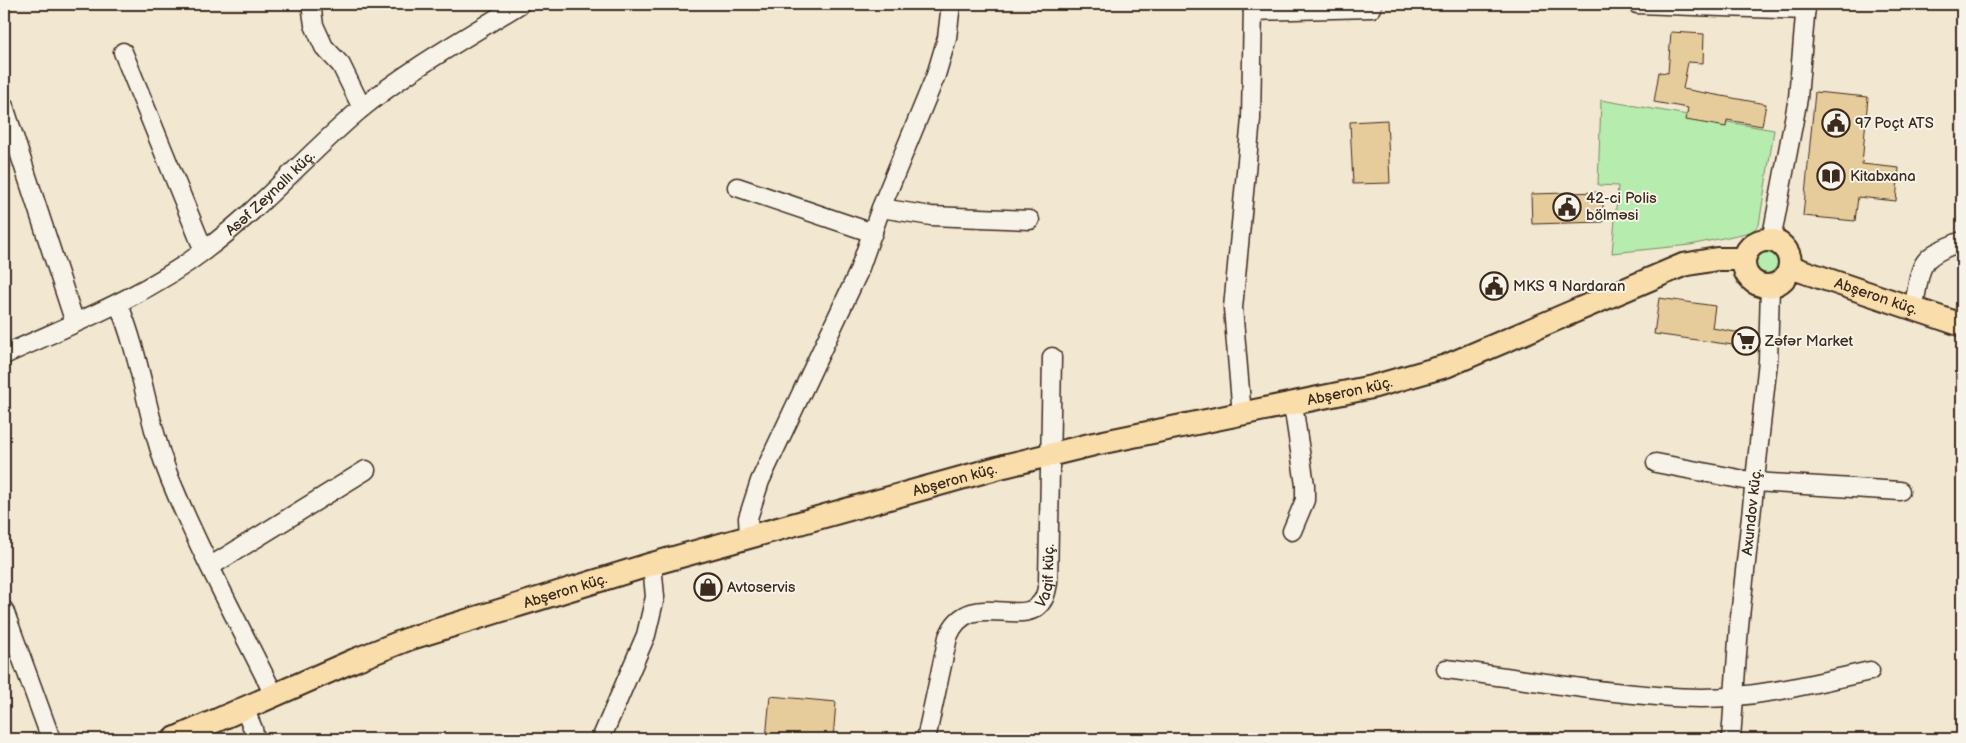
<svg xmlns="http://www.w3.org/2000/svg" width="1966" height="743" font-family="'Balsamiq Sans',sans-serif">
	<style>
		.green { fill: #b6ecad; stroke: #788b66 }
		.building { fill: #e7cc9b; stroke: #3b2a1e }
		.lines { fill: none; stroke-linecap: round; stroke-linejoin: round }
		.minor-casing { stroke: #3b2a1e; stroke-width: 21 }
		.major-casing { stroke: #3b2a1e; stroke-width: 26 }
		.minor { stroke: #f7f3e8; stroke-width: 18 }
		.major { stroke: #f9deab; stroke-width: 22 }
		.labels { text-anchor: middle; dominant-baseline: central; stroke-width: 4; stroke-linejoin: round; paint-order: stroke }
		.poi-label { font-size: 15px; fill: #3b2a1e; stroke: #f7f3e8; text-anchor: start }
		.street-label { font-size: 15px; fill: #3b2a1e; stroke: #f7f3e8 }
	</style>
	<rect width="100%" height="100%" fill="#f2e7d1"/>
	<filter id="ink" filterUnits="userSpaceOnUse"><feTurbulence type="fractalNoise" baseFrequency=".02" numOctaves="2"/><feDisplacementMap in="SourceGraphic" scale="10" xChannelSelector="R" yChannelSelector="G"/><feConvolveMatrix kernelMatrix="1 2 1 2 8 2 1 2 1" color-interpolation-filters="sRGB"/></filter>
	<g filter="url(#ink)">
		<path class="green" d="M1601,100L1774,130L1759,225L1751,232L1690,245L1612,253L1618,186L1598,185Z
			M1754 263a13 13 0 1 1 26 0a13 13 0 1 1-26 0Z"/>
		<path class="building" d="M1671,32L1704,34L1703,63L1688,62L1683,89L1766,104L1762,126L1727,120L1726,127L1686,120L1688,108L1654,102L1659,72L1668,73Z
			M1815,92L1868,97L1862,164L1899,168L1896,201L1858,197L1855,221L1803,216Z
			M1387,120L1390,183L1353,184L1350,122Z
			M1603,192V222L1532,224L1531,194Z
			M1659,298L1715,306L1712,328L1758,336L1756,351L1733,347V345L1654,334Z
			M770,696L836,702L833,739H766Z"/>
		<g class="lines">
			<g class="minor-casing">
				<g id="minor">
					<path d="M311,4L314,25L324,47L341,65L362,108"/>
					<path d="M1637,4L1806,10"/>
					<path d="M1253,11L1372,8"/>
					<path d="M123,52L204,251"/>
					<path d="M4,106L75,323"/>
					<path d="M737,187L873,233"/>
					<path d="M881,208L931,216L1030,220"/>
					<path d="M1771,241L1798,98L1806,4"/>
					<path d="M118,303C142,359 147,422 170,479C200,552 239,624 274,695"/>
					<path d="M1913,309C1923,263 1915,259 1962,241"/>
					<path id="s1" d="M4,355C72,324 145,296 205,250C262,208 308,153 362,108C411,68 467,37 520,4"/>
					<path d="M1242,415L1233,308L1251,119L1253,4"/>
					<path d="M1656,463L1755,482L1900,491"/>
					<path d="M1292,531L1305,500V485L1293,404"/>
					<path d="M749,536L748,518L760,481L858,273L881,208L936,75L947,38L951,4"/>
					<path d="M211,566L366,470"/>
					<path d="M4,610L51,739"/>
					<path d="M1446,669C1528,679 1619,697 1702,698C1758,698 1815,683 1870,671"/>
					<path d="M244,708L253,729L255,739"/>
					<path d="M601,739L646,635L655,597L652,564"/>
					<path id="s2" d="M926,739L948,637C969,584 1026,634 1044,598C1046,594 1047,588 1048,583L1052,357"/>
					<path id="s3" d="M1731,739L1739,626L1768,361L1770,286"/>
				</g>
			</g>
			<g class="major-casing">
				<g id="major">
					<circle cx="1767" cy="263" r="23"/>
					<path id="s4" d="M1790,267L1962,325"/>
					<path id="s5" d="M174,739L355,660L411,638L652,564L1004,466L1094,444L1372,387L1446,366L1683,265L1717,259H1744"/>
				</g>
			</g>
			<use href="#minor" class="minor"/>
			<use href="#major" class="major"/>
		</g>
	</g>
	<defs>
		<g id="civic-ring" transform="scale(1.4375)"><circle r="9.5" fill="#f7f3e8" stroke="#3b2a1e" stroke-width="1.5"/><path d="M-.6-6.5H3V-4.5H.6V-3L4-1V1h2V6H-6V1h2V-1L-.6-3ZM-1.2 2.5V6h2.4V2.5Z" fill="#3b2a1e"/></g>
		<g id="library-ring" transform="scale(1.4375)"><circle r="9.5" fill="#f7f3e8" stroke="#3b2a1e" stroke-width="1.5"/><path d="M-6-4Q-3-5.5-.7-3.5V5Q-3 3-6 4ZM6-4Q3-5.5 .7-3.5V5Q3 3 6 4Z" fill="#3b2a1e"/></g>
		<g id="supermarket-ring" transform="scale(1.4375)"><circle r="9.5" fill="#f7f3e8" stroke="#3b2a1e" stroke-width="1.5"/><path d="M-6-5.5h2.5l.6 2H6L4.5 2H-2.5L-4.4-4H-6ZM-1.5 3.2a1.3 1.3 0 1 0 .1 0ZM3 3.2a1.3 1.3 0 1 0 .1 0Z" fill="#3b2a1e"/></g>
		<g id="shop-ring" transform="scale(1.4375)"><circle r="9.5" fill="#f7f3e8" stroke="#3b2a1e" stroke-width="1.5"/><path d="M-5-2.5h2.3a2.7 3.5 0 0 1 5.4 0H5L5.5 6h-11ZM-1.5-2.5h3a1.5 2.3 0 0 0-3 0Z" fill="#3b2a1e"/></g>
	</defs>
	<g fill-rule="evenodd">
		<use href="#civic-ring" x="1836" y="123"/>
		<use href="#library-ring" x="1831" y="176"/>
		<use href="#civic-ring" x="1567" y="207"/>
		<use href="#civic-ring" x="1494" y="286"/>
		<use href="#supermarket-ring" x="1746" y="341"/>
		<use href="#shop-ring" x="708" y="587"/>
	</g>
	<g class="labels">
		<g class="poi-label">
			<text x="1855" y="123">97 Poçt ATS</text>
			<text x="1850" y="176">Kitabxana</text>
			<text x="1586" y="198">42-ci Polis<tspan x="1586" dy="17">bölməsi</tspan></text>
			<text x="1513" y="286">MKS 9 Nardaran</text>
			<text x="1765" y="341">Zəfər Market</text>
			<text x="727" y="587">Avtoservis</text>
		</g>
		<g class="street-label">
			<text stroke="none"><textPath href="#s1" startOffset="314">Asəf Zeynallı küç.</textPath></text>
			<text stroke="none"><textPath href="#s4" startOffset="91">Abşeron küç.</textPath></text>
			<text stroke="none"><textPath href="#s5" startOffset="1229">Abşeron küç.</textPath></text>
			<text stroke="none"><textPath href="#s5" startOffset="824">Abşeron küç.</textPath></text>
			<text stroke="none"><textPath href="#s3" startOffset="228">Axundov küç.</textPath></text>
			<text stroke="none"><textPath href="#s2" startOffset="240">Vaqif küç.</textPath></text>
			<text stroke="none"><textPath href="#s5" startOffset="419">Abşeron küç.</textPath></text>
		</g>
	</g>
	<rect width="1966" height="743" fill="none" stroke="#f7f3e8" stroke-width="20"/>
	<rect x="10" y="10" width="1946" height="723" fill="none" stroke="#3b2a1e" stroke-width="2" filter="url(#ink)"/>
</svg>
